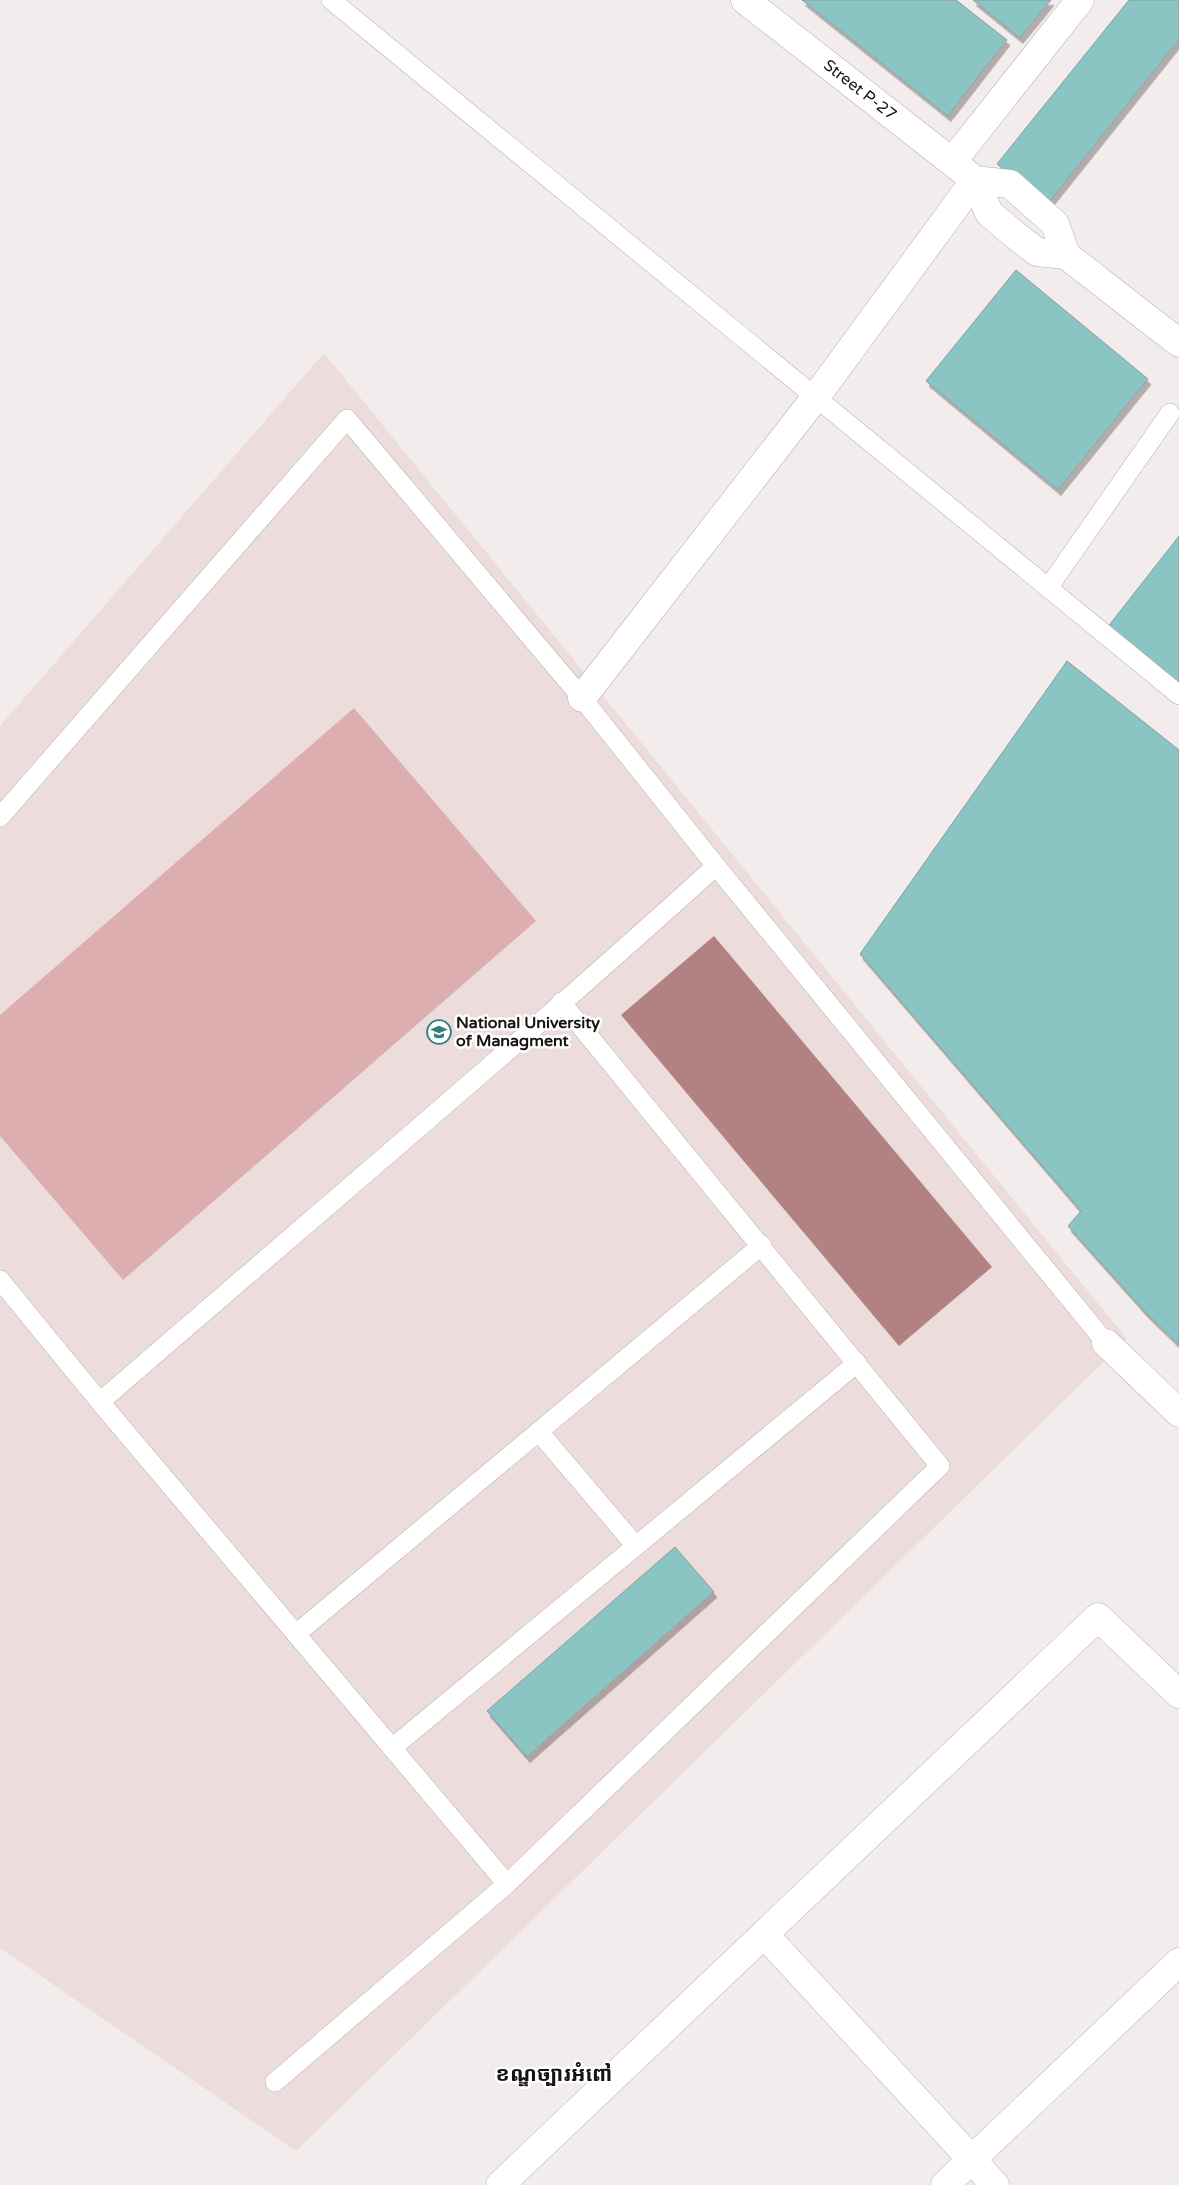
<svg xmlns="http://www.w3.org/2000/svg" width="1179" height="2185" font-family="'Varela Round','Noto Sans Khmer',sans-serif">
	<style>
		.built { fill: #eddcdc }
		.green { fill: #ddaeaf }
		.water { fill: #b28282 }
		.building { fill: #8ac4c3; stroke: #929999; filter: url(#shadow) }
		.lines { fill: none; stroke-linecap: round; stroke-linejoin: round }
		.lane-casing { stroke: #b7b0b0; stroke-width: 20 }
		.street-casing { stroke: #b7b0b0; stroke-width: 29 }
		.lane { stroke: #fff; stroke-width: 19 }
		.street { stroke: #fff; stroke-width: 28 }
		.labels { text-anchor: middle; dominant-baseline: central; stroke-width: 5; stroke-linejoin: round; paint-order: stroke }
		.street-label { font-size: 16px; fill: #161313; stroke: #fff }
		.poi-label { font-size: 16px; font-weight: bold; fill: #161313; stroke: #fff; text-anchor: start }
		.district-label { font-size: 21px; font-weight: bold; fill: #161313; stroke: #fff }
	</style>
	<defs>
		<filter id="shadow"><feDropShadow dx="3" dy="5.5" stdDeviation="0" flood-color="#0004"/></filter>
	</defs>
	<rect width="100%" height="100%" fill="#f3ecec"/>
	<path class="built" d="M324,353L1127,1339L296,2151L0,1948V726Z"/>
	<path class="green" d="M354,708L536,921L123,1280L0,1136V1015Z"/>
	<path class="water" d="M714,936L992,1267L899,1346L621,1015Z"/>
	<path class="building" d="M802,0H956L1007,40L948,116Z
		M973,0H1051L1020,38Z
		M1129,0H1179V40L1047,205L997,164Z
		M1016,270L1148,379L1058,490L926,381Z
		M1179,536V685L1107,628Z
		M1067,661L1179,750V1345L1145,1312L1068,1226L1081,1211L860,954Z
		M675,1547L714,1592L527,1757L487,1711Z"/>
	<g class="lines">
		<g class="lane-casing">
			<path id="lane" d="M331,0L1179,695
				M1048,588L1170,413
				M0,817L347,419L582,698L716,866L1106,1343
				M561,1002L940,1466L507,1884L100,1402C305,1224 514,1049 716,866
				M0,1280L100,1402
				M539,1432L635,1545
				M296,1634L762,1245
				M392,1748L857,1363
				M275,2082L507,1884"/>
		</g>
		<g class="street-casing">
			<path id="street" d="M745,0L975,180L989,213L1014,234L1037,252L1066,255
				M952,162L1080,0
				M975,180L1010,184L1055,224L1066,255L1179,343
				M582,698L815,398L975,180
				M1106,1343L1179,1413
				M764,1934L995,2185
				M500,2185L1098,1617L1179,1694
				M945,2185L1179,1962"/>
		</g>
		<use href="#lane" class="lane"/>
		<use href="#street" class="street"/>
	</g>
	<defs>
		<g id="university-ring" transform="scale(1.25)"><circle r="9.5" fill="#fff" stroke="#347d7c" stroke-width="1.5"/><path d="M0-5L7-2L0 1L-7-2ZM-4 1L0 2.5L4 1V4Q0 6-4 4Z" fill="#347d7c"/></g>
	</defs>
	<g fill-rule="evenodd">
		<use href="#university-ring" x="439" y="1032"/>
	</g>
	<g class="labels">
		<g class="street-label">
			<text transform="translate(860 90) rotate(38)">Street P-27</text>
		</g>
		<g class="poi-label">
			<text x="456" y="1023">National University<tspan x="456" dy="18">of Managment</tspan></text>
		</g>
		<g class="district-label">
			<text x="554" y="2074">ខណ្ឌច្បារអំពៅ</text>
		</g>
	</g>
</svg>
